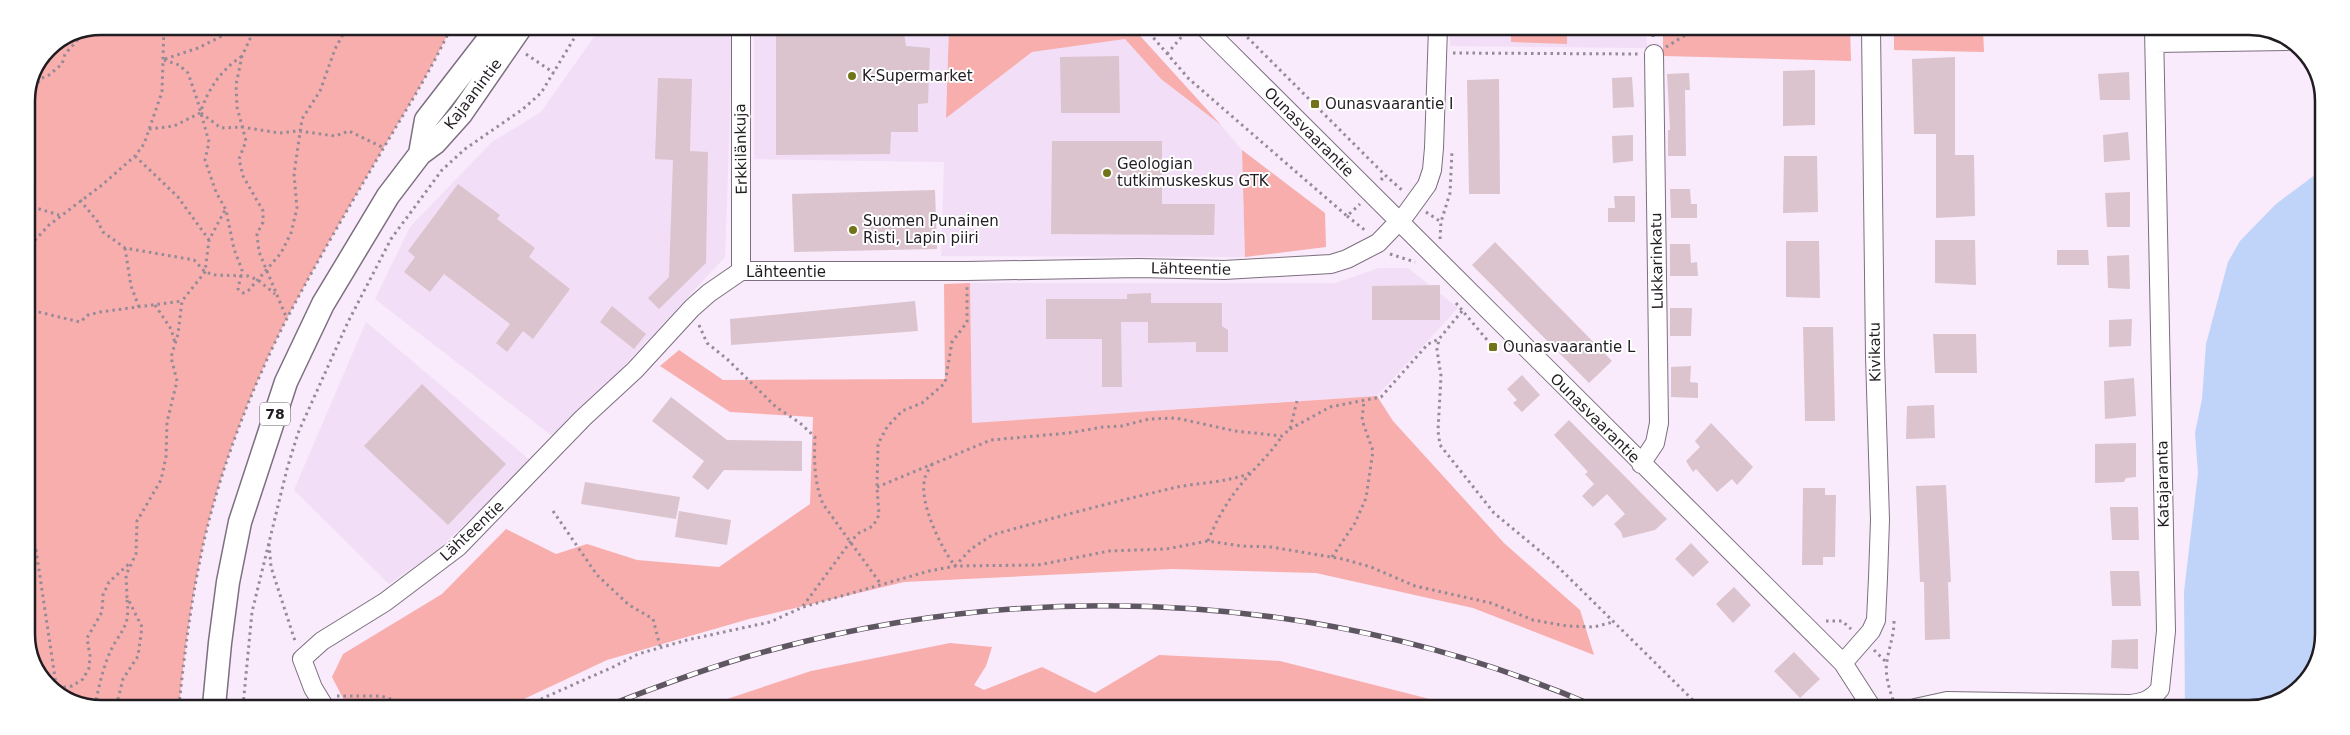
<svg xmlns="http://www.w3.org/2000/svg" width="2350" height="735" font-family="'DejaVu Sans',sans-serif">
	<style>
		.built { fill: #f2def6 }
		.green { fill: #f7aeac }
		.water { fill: #bfd4f8 }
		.building { fill: #dbc4cd }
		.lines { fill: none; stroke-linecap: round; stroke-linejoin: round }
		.minor-casing { stroke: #7c6f7f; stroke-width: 20 }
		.major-casing { stroke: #7c6f7f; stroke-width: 25 }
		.path { stroke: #958b98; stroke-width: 3; stroke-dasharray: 2.5 4; stroke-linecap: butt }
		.minor { stroke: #fff; stroke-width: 18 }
		.major { stroke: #fff; stroke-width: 22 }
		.rail-casing { stroke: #5e5660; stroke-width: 5.5 }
		.rail { stroke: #fff; stroke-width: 4; stroke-dasharray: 11; stroke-linecap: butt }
		.poi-dot { fill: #73741a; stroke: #fff; stroke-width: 2 }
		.labels { text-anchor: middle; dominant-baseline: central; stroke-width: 4; stroke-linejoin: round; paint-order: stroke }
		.shield { fill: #fff; stroke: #646064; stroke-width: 1 }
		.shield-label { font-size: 14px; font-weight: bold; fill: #211c22 }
		.poi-label { font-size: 15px; fill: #211c22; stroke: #fff; text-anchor: start }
		.street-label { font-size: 15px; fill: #211c22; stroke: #fff }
		.rim { fill: none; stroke: #211c22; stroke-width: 2.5 }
	</style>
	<rect width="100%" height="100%" fill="#f9eafc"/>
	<path class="built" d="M601,27H733L725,257L556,439L375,299L410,227L492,142L541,112Z
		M754,27H949L946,117L1032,52L1125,39L1161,79L1221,125L1242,150L1245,257L941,256L944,162L754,159Z
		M1450,28H1646L1647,48L1450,46Z
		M1379,268H1408L1458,308L1377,396L972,423L970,283H1335Z
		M366,322L532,462L435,552L389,584L294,490Z"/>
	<path class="green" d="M102,26L451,27C432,69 407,108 383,149C349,207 314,266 283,326C248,396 215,483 200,560C190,609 184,657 179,706H82L45,683L26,639V101L48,48Z
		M949,27L1133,28L1221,125L1161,79L1125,39L1032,52L946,118Z
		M1511,28H1567V44L1511,42Z
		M1663,28H1850L1851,61L1663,56Z
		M1894,28L1983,29L1984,52L1894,50Z
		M1242,150L1325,213L1326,247L1245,257Z
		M970,283L972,423L1377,396L1393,421L1504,543L1580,610L1594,655L1473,608L1316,573L1171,569L904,582L749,619L607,660L507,707L347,706L332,677L343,654L442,594L506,529L556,554L587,544L637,560L719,567L810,504L813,417L730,412L660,366L679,350L723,380L945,379L944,284Z
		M950,643L992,647L986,666L974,685L984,690L1042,667L1095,693L1159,655L1280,661L1465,708L703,707L811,671Z"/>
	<path class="water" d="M2323,169L2321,653L2294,693L2249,709H2185L2184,592L2198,473L2195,433L2202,399L2206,344L2228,262L2240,241L2276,204Z"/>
	<path class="building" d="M782,27H900L904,33L906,46L930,48L928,103L918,104V132H891L890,154L776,155V36H782Z
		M1119,56L1120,113H1061L1060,57Z
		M1955,57V155H1974L1975,216L1936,218V134H1914L1912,59Z
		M1815,70V125L1783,126V71Z
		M2129,72L2130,100H2100L2098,74Z
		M1689,73L1690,90H1685L1686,156H1668V130H1670L1667,74Z
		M1632,77L1634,107L1613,108L1612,78Z
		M658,78L692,79L690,151L708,152L706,263L659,309L648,298L669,277L673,160L655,159Z
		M1499,79L1500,194H1469L1467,80Z
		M2128,132L2130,160L2104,162L2103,135Z
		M1633,135V161L1613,163L1612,136Z
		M1052,141H1162V204H1215L1214,235L1051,234Z
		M1784,156H1817L1818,212L1783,213Z
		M458,184L500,215L497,219L535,248L529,257L570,289L533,339L523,331L507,352L496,343L510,324L444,274L430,292L404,272L415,257L408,251Z
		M1670,189H1690L1691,204H1697V218H1671Z
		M935,190L937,249L794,252L792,194Z
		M2130,192V227H2107L2105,193Z
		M1614,196H1635V222H1608V208H1615Z
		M1935,240H1975L1976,285L1935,283Z
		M1786,241H1819L1820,298L1786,297Z
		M1495,242L1612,361L1589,383L1472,265Z
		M1670,244H1690L1691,263L1697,262L1698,276H1670Z
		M2057,250H2088L2089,265H2057Z
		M2129,255L2130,289L2108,288L2107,256Z
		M1440,285V320H1372V286Z
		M1151,293V303H1222V326L1228,330V352H1196V342L1148,343V322H1121L1122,387H1102V339H1046V299H1127V294Z
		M915,301L918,331L731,345L730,319Z
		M612,306L646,334L634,349L600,322Z
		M1670,308H1692L1691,336H1670Z
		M2132,319L2131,346L2109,347V320Z
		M1803,327H1833L1835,421H1805Z
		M1933,334H1976L1977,373H1935Z
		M1691,366L1690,382L1698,383V398L1671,397V367Z
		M1522,375L1540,395L1522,412L1513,403L1517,400L1507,389Z
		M2134,378L2136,416L2105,419L2104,381Z
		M422,384L506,464L448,525L364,446Z
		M671,397L727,440L802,441V471L724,470L708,490L692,477L704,461L652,421Z
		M1934,405L1935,438L1906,439L1907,406Z
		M1569,420L1667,519L1655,530L1623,538L1621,532L1614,524L1625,514L1607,494L1593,507L1582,496L1594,484L1585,474L1588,472L1554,435Z
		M1711,423L1753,467L1737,485L1732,479L1717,492L1696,469L1693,472L1686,461L1700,447L1695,441Z
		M2136,443V477L2126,478L2124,482L2095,483V444Z
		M585,482L680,497L676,519L581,504Z
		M1946,485L1951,582H1948L1950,639L1925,640L1924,582H1920L1916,486Z
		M1803,488H1825V495H1836L1835,557H1823V565H1802Z
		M2110,507H2138L2139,540H2112Z
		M679,511L731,520L727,545L675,537Z
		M1691,543L1709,562L1693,577L1675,559Z
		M2110,571H2139L2141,606H2112Z
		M1734,587L1751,605L1733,623L1716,604Z
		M2138,639V669L2111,668L2112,640Z
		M1794,652L1820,679L1800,698L1774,671Z"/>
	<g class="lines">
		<g class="minor-casing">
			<path id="minor" d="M1205,28L1843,663L1872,708
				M2155,43L2287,41
				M741,271V27
				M1641,464L1655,443L1659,423L1654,54
				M1843,663L1871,631L1876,620L1878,578L1880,520L1875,356L1871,28
				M324,706L313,688L302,659L322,641L385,602L458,547L583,418L635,370L692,308L709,293L741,271H967L1139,268L1224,270L1331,264L1347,259L1378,243L1406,214L1427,185L1432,170L1434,148L1438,28
				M1915,708L1947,701L2129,704C2143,703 2151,700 2160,689L2166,631L2154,29"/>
		</g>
		<g class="major-casing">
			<path id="major" d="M420,154L426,120L498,27
				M214,706L220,643L228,582L240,522L286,382L323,304L388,196L420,154L435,143L461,114L521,27"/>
		</g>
		<path class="path" d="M256,26L242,56L236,85L237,107L246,141L239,159L243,176L263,211V222L257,234L259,252L287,319
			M1145,28L1189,79L1347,216L1360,204
			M1238,28L1385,175
			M1653,28V39
			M1834,28L1856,34
			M88,32L111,29L137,32L155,26
			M1666,47L1697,28
			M1453,53L1639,54
			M526,54L554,73
			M1167,54L1189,28
			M165,59L198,48L242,26
			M164,60L179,65L188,73L197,99L209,142L205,160L216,192L226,210L234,249L242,270L238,289L243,293L248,291L281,253L291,233L297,208L294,174L302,119L320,91L335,49L347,27
			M26,106L40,79L49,75L62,64L65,54L83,34
			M201,113L221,128L242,127L279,133L299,131L335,136L349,131L384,148
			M149,129L174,126L200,113C209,88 220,71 242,56
			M135,156L178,197L209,240
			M1381,180L1385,175L1403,191
			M80,200L98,222L103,232L125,248L194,260L205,272L215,275L248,276L258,280L275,294
			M26,205L59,215
			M1426,212L1441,222
			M1347,216L1366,231
			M1440,239L1441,222L1450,193L1452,151
			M125,248L131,286L139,307
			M26,250L49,225L102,185L135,156L144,144L162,92L164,26
			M1390,254L1415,262
			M1456,303L1493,347
			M155,305L171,329L175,343
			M26,309L80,322L88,315L100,312L182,301
			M1462,311L1439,339L1437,350L1441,376L1438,431L1440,445L1494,513L1553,562L1701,708
			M699,325L707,343L727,359L776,407L800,423L815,437C814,460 814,482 823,504L880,583
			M1290,429L1330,407L1381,397L1428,344L1439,339
			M932,464C930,468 926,473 925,478C918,501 941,548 955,566L971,549L992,535C1052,518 1113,502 1173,488C1199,482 1229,483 1252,472
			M877,487L991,440L1069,433L1103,427L1122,426L1149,419L1176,418L1235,431L1282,436L1290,429L1297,401
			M26,505L36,550L57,691
			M553,511L597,575L629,605L653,619L660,646
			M1208,541C1216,521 1226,503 1239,487C1253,469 1269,456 1282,436
			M269,544L271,567L296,644
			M26,549L35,548
			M1332,557L1355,523L1366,498L1373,451L1362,420L1364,400
			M803,606L851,541L859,533L873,526L879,515L877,487L878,444L887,427L902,411L922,403L945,383L952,342L967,322V287
			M1826,621H1842L1851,629
			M1894,621C1894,636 1889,647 1887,661C1884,675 1891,695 1896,708
			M1874,650L1886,662
			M57,688L72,686L83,679L89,668L90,656L87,638L102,612L103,595L109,582L131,562
			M337,696H381L417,707
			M95,706C98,690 102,672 108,657C118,631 131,630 127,600
			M118,706V699L123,679L138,656L142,627L127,597L126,575L136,554L137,521L161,480L166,457L167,422L177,381L171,357L178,334L182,301L205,272L209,240L225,210
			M179,706C184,657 190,609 200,560C215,483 248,396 283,326C314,266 349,207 383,149C407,108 432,69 451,27
			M243,706L252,612L287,469L298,433L348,322L391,239L442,170L465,149L523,109L541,93L581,27
			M523,707L613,667L638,654L687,640L770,622L803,607L929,571L955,566L1038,565L1109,551L1166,549L1208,541L1241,546L1271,547L1343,559L1371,567L1415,586L1491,603L1533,620L1567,626L1594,627L1613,622"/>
		<use href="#minor" class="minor"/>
		<use href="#major" class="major"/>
		<g class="rail-casing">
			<path id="rail" d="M605,707C661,685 717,664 775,649C1049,576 1339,595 1599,708"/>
		</g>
		<use href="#rail" class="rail"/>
	</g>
	<g class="poi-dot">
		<circle cx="852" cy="76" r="5"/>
		<rect x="1310" y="99" width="10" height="10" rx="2.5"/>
		<circle cx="1107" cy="173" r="5"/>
		<circle cx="853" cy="230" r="5"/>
		<rect x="1488" y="342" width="10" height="10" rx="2.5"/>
	</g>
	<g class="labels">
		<rect class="shield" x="260" y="402.5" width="30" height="23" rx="4"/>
		<g class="shield-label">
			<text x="275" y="414">78</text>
		</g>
		<g class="poi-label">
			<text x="862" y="76">K-Supermarket</text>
			<text x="1325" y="104">Ounasvaarantie I</text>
			<text x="1117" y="164">Geologian<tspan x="1117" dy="17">tutkimuskeskus GTK</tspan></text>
			<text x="863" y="221">Suomen Punainen<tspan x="863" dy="17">Risti, Lapin piiri</tspan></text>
			<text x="1503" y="347">Ounasvaarantie L</text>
		</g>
		<g class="street-label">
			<text transform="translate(473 94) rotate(-53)">Kajaanintie</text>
			<text transform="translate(1309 132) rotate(45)">Ounasvaarantie</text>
			<text transform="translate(741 149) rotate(-91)">Erkkilänkuja</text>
			<text transform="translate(1657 261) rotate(-91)">Lukkarinkatu</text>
			<text transform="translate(1191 269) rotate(1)">Lähteentie</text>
			<text x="786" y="272">Lähteentie</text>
			<text transform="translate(1875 352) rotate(-91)">Kivikatu</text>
			<text transform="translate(1595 418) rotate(45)">Ounasvaarantie</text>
			<text transform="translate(2163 484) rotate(-91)">Katajaranta</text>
			<text transform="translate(472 531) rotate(-43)">Lähteentie</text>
		</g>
	</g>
	<path d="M0 0H2350V735H0ZM101 35H2249A66 66 0 0 1 2315 101V634A66 66 0 0 1 2249 700H101A66 66 0 0 1 35 634V101A66 66 0 0 1 101 35Z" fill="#fff" fill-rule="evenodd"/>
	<path class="rim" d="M101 35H2249A66 66 0 0 1 2315 101V634A66 66 0 0 1 2249 700H101A66 66 0 0 1 35 634V101A66 66 0 0 1 101 35Z"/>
</svg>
